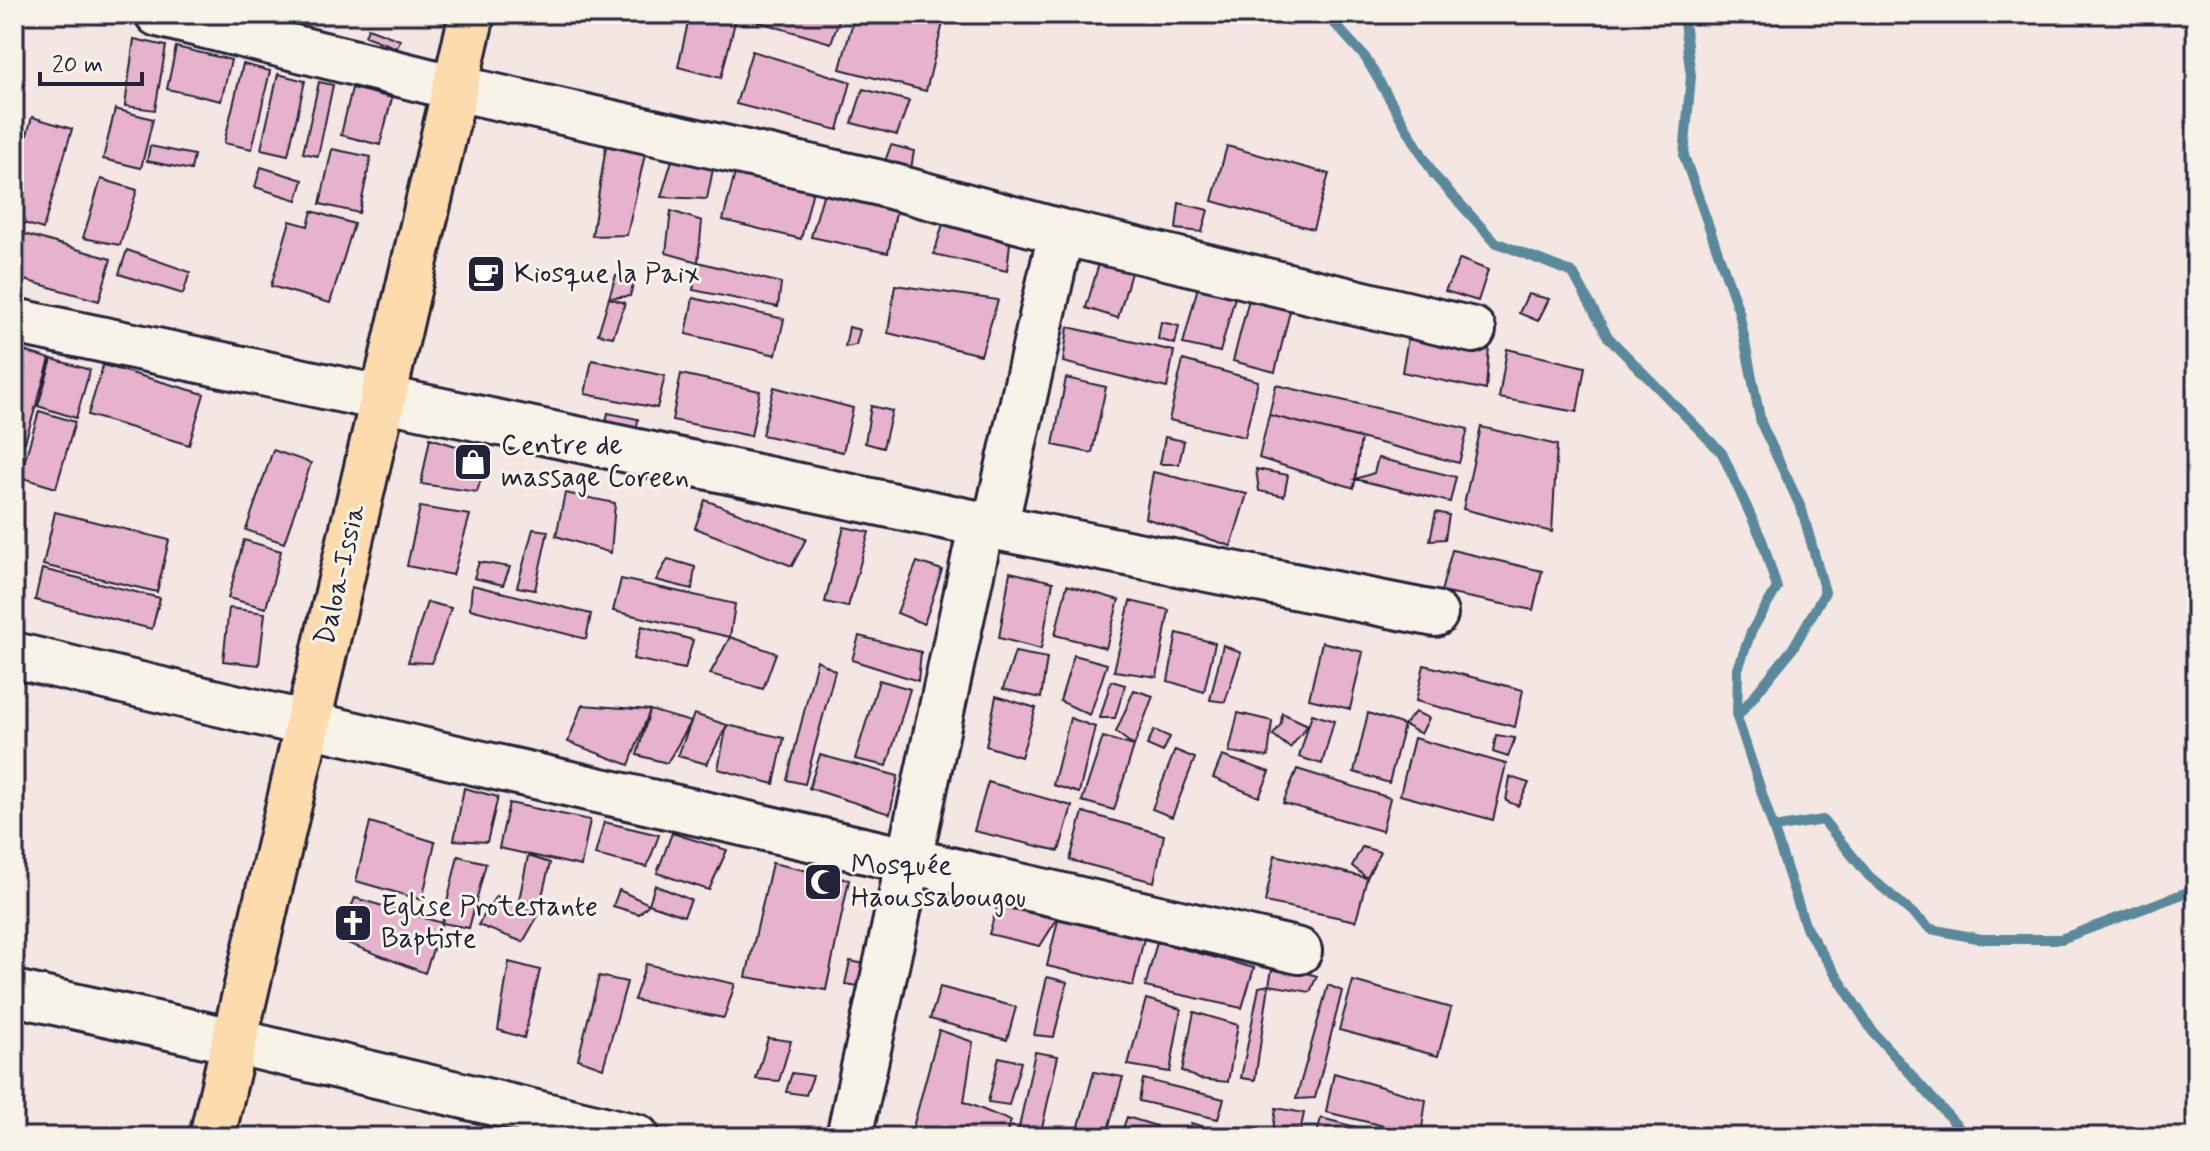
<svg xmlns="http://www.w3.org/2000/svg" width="2210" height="1151" font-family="Mynerve,sans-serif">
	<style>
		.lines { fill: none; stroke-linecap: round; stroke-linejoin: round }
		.stream { stroke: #5a899c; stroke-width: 10 }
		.building { fill: #e7b2cc; stroke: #22223b; stroke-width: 2 }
		.minor-casing { stroke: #22223b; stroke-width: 50 }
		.major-casing { stroke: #22223b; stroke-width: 50 }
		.minor { stroke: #f7f3e8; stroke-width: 44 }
		.major { stroke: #fedbac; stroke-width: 44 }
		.labels { text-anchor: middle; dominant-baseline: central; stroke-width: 6; stroke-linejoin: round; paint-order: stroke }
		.poi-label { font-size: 28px; fill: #22223b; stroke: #f7f3e8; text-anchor: start }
		.street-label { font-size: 28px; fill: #22223b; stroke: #f7f3e8 }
	</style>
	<rect width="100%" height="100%" fill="#f4e6e2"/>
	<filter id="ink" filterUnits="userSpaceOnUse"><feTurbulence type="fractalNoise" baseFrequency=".0125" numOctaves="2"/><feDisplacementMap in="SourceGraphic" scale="16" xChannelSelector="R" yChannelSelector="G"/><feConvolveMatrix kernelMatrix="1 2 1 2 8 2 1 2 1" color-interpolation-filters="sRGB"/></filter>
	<g filter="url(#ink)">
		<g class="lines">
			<path class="stream" d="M1326,14L1365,57L1434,175L1495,242L1573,273L1608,337L1722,453L1762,540L1777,588L1751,632L1738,669L1737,717L1806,928L1873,1032L1967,1137
				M1683,14L1691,76L1684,156L1739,312L1761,423L1802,510L1825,592L1793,648L1737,717
				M1774,828L1823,820L1869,876L1931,929L1981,939H2061L2196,889"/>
		</g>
		<path class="building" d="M690,14H737L721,78L678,67Z
			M746,14H841L831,43L745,18Z
			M855,14H924L944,19L926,91L840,69Z
			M368,28L400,40L397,48L365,36Z
			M134,39L166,46L155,110L125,106Z
			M176,47L231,60L221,101L167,89Z
			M752,51L851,82L838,130L736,104Z
			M243,64L270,71L252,149L224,143Z
			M278,74L305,81L288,155L261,149Z
			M319,82L333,85L318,156L303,153Z
			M352,88L392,98L380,145L341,135Z
			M863,89L909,101L897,135L852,123Z
			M115,109L153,119L141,168L103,159Z
			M32,117L72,129L43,229L14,220V181Z
			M891,145L914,151L910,175L884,164Z
			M150,146L194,155L191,170L147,161Z
			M606,146L645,154L627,235L592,236Z
			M1227,146L1329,174L1313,229L1212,201Z
			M332,149L371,157L359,213L320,204Z
			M673,157L714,164L707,199L661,197Z
			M261,167L303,180L297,200L255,187Z
			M736,169L813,190L801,239L723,220Z
			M101,179L137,190L120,245L83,238Z
			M824,192L897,207L888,253L811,237Z
			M1179,203L1208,210L1202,232L1176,229Z
			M312,211L354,224L330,303L271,286L290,221L308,226Z
			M671,211L702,221L698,262L666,253Z
			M945,217L1011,233L1007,271L934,254Z
			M14,231L111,259L99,301L14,277Z
			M127,250L190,272L183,294L119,274Z
			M1102,253L1134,262L1118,318L1086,308Z
			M1460,259L1488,270L1478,301L1445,291Z
			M698,262L781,283L778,307L693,290Z
			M616,275L634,281L630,296L609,298Z
			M1201,275L1238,286L1220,352L1183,344Z
			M895,285L998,300L981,355L888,333Z
			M1528,294L1549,299L1538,321L1519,313Z
			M609,298L625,303L613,337L598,334Z
			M693,298L784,319L776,355L686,334Z
			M1249,299L1291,307L1275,372L1233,361Z
			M1161,322L1179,326L1175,344L1158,339Z
			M1410,326L1489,346L1486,390L1402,372Z
			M849,327L860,330L856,345L845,347Z
			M1068,327L1174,351L1167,388L1063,362Z
			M14,348L50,359L25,442L14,438V405L25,369L14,366Z
			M1507,349L1585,367L1577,412L1499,398Z
			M52,359L90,370L76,418L38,406Z
			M592,360L665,376L657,408L585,394Z
			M1183,360L1258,381L1245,437L1169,420Z
			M103,365L204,394L189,445L88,415Z
			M681,374L760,391L751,436L672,420Z
			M1066,378L1106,387L1092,453L1053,445Z
			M1276,385L1468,429L1459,463L1269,415Z
			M774,387L853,408L843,452L762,435Z
			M871,406L892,411L883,448L865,443Z
			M39,411L75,422L56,488L20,477Z
			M608,413L638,419L635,443L603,437Z
			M1269,415L1361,438L1354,488L1259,458Z
			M1481,427L1557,445L1552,532L1463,509Z
			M1165,437L1184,441L1179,464H1160Z
			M430,438L488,456L477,492L421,484Z
			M273,450L311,463L284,543L246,530Z
			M1378,458L1456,477L1450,502L1355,479L1374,473Z
			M1256,469L1288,475L1284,496L1259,491Z
			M1153,472L1247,494L1231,546L1145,518Z
			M565,493L615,503L611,553L556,536Z
			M705,500L806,539L792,566L695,528Z
			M420,507L470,515L453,575L407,566Z
			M55,512L169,540L157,592L43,565Z
			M1436,512L1449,515L1445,539L1430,540Z
			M844,527L869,532L848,607L825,602Z
			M533,529L548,531L535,590L517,587Z
			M244,540L281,551L266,608L228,598Z
			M1452,550L1542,571L1533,610L1441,592Z
			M668,559L695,567L692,589L656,580Z
			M479,562L510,567L503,585L474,578Z
			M917,562L942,570L924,624L897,613Z
			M42,569L160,598L152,629L35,600Z
			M1010,572L1053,582L1041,649L999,638Z
			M621,579L735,604L730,637L613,611Z
			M472,585L591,614L586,639L470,609Z
			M1067,585L1119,600L1106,648L1055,635Z
			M1130,601L1169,610L1157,677L1114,671Z
			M427,602L451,608L432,663L408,662Z
			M229,608L265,613L259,665L223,661Z
			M642,626L693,640L685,669L633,659Z
			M1177,633L1215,643L1204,692L1168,681Z
			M859,636L921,652L918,681L852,660Z
			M730,637L776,653L763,689L710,674Z
			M1322,642L1363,652L1350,709L1309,699Z
			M1223,645L1241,653L1225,702L1210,700Z
			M1015,652L1047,658L1041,698L1003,689Z
			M1074,655L1107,664L1090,715L1060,701Z
			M817,660L835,671L805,784L787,780Z
			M1424,665L1523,690L1515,727L1416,701Z
			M879,680L910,689L887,766L855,759Z
			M1111,681L1125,685L1115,718H1100Z
			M1134,690L1153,696L1134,746L1116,732Z
			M996,696L1036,708L1021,757L986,746Z
			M582,705L650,710L629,765L568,742Z
			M650,710L691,722L667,763L637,755Z
			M1415,712L1429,718L1421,734L1404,725Z
			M1238,713L1272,721L1268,757L1229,752Z
			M1282,713L1308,725L1290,748L1273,735L1281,724Z
			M1368,713L1404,725L1389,783L1354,772Z
			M694,714L727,725L707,764L678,756Z
			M1312,714L1334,721L1322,764L1299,757Z
			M1070,718L1095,727L1079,793L1053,785Z
			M727,725L784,738L774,784L718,769Z
			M1154,730L1170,737L1163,752L1147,745Z
			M1496,735L1515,738L1508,757L1493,752Z
			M1103,737L1134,746L1114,810L1082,801Z
			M1414,738L1506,764L1493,820L1400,795Z
			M1175,750L1195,758L1172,817L1152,809Z
			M820,755L898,776L890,814L809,788Z
			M1222,756L1270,772L1259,797L1213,778Z
			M1297,769L1390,798L1382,831L1283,803Z
			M1510,777L1529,783L1518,806L1506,801Z
			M988,782L1072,806L1059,851L974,831Z
			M464,788L498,797L487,842L454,840Z
			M509,803L590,820L581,866L499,848Z
			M1083,812L1164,835L1154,882L1070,860Z
			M370,822L435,842L422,900L356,881Z
			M604,822L659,835L647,867L595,855Z
			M672,833L727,850L709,890L657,873Z
			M1362,847L1380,852L1367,878L1352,866Z
			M1275,855L1367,878L1356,921L1265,902Z
			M458,856L486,863L469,928L442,923Z
			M528,856L550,863L540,904L519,900Z
			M772,863L849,880L826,990L746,977Z
			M655,885L691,900L684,916L649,904Z
			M619,890L649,904L639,914L613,906Z
			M496,896L539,914L523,942L478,925Z
			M355,898L442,923L425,973L337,939Z
			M997,907L1059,916L1040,946L989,934Z
			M1059,916L1144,938L1133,986L1047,966Z
			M1157,942L1254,968L1242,1008L1145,987Z
			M850,961L870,965L866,987L845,984Z
			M509,962L540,970L524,1038L498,1030Z
			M646,964L735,984L724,1018L634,1000Z
			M1273,964L1317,976L1310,992L1269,985Z
			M599,976L627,982L603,1068L578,1059Z
			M1047,977L1067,982L1054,1037L1034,1035Z
			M1353,981L1451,1008L1438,1056L1339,1030Z
			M1269,985L1255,1080L1241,1078L1259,987Z
			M1328,985L1342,991L1315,1098L1296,1099Z
			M940,987L1016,1007L1007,1040L930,1019Z
			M1146,999L1181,1009L1170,1072L1128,1065Z
			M1194,1012L1238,1025L1228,1082L1199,1079L1182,1071Z
			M939,1030L973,1042L964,1102L1011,1121L1005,1137H926L912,1131Z
			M768,1038L791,1041L779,1081L756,1079Z
			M1035,1052L1058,1056L1040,1137H1017Z
			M999,1057L1021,1062L1009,1105L988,1102Z
			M1094,1072L1123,1077L1106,1137H1076Z
			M792,1073L813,1076L806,1095L786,1092Z
			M1334,1073L1426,1100L1421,1135L1326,1112Z
			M1143,1079L1224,1099L1218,1119L1139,1101Z
			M1276,1108L1304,1113L1299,1137H1272Z
			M1127,1117L1156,1126L1153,1137H1120Z
			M1321,1118L1363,1129L1361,1137H1316Z
			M1191,1123L1220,1132L1219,1137H1187Z"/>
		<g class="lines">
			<g class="minor-casing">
				<path id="minor" d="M158,14L456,88L876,182L1061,232L1473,330
					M14,321L995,527L1435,614
					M995,527L1061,232
					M14,655C441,758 871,849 1299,951
					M14,993L233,1041L637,1137
					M849,1137L982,523"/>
			</g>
			<g class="major-casing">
				<path id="major" d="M212,1137L472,14"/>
			</g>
			<use href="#minor" class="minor"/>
			<use href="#major" class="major"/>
		</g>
	</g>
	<defs>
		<g id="cafe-square" transform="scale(2)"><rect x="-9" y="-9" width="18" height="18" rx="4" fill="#22223b" stroke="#f7f3e8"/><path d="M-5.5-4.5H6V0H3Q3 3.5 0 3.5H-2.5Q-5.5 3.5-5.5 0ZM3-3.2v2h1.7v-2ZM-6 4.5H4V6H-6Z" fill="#fff"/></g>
		<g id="shop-square" transform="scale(2)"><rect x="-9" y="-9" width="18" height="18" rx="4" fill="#22223b" stroke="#f7f3e8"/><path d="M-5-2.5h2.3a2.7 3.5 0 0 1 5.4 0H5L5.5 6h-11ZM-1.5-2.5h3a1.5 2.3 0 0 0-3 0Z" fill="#fff"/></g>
		<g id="mosque-square" transform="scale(2)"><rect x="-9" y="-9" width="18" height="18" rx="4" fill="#22223b" stroke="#f7f3e8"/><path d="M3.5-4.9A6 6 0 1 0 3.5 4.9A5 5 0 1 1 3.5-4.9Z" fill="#fff"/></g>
		<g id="church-square" transform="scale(2)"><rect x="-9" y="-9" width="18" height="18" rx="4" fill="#22223b" stroke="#f7f3e8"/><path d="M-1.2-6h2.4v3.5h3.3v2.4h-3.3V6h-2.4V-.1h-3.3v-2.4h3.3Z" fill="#fff"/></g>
	</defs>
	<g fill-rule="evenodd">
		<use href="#cafe-square" x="486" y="274"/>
		<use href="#shop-square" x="473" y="462"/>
		<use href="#mosque-square" x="823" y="882"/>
		<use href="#church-square" x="353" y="923"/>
	</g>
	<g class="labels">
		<g class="poi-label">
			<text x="514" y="274">Kiosque la Paix</text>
			<text x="501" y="446">Centre de<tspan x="501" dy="32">massage Coreen</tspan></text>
			<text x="851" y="866">Mosquée<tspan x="851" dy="32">Haoussabougou</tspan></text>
			<text x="381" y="907">Eglise Protestante<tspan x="381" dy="32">Baptiste</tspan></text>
		</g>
		<g class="street-label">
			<text transform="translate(341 575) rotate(-77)">Daloa-Issia</text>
		</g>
	</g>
	<rect width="2210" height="1151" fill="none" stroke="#f7f3e8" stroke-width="48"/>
	<rect x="24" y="24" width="2162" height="1103" fill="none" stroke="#22223b" stroke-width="3" filter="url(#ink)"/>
	<path d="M40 72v12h102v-12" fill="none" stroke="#22223b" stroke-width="4"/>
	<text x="52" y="72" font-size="24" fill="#22223b" stroke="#f7f3e8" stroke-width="6" paint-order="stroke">20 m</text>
</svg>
